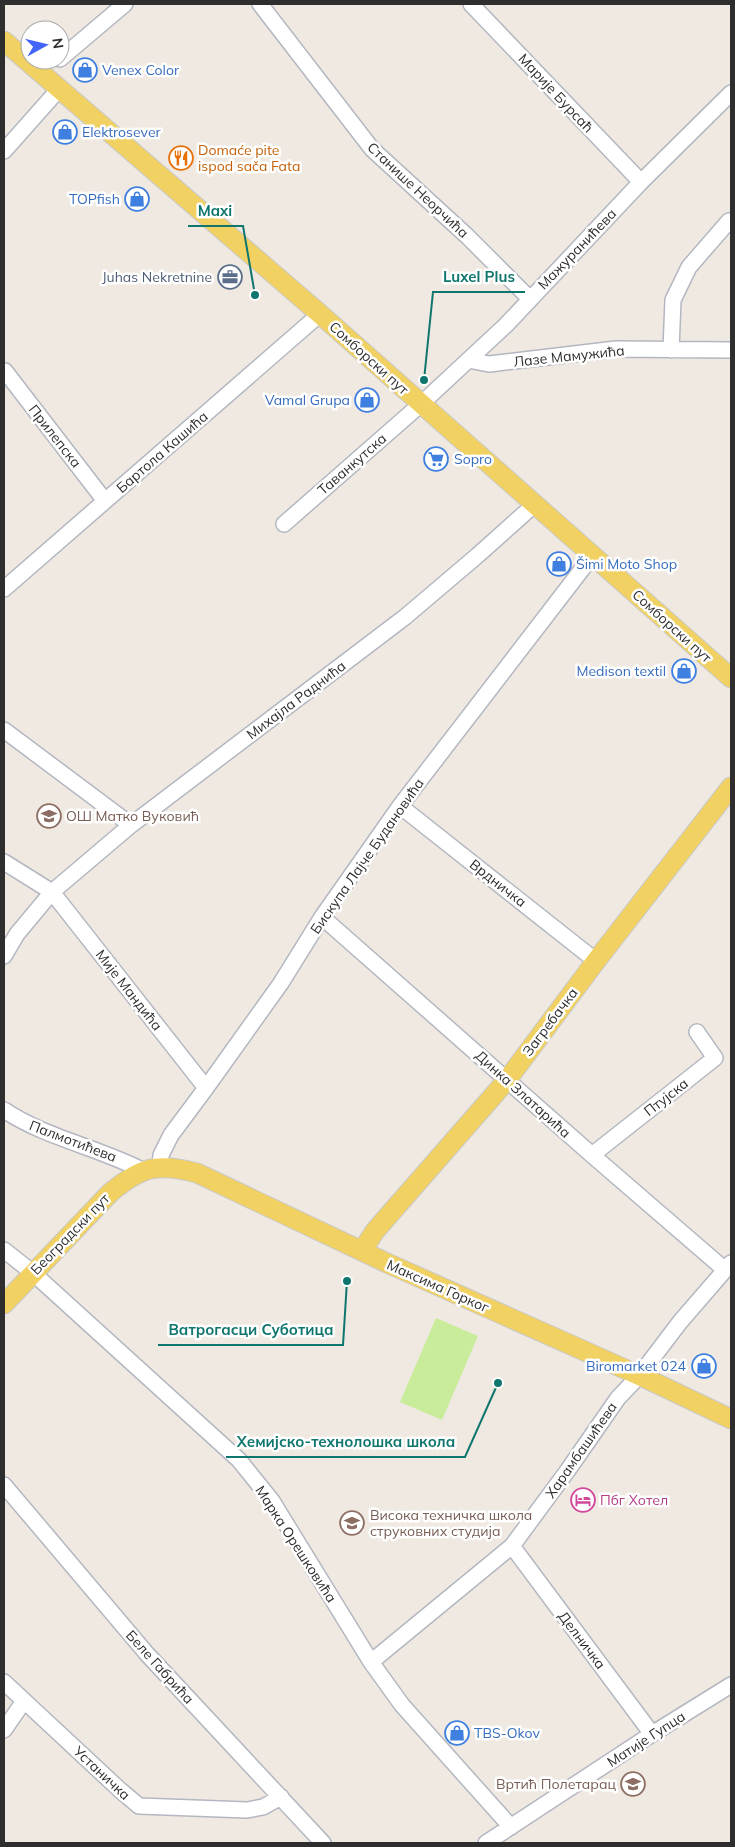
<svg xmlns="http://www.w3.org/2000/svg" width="735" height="1847" font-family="Mulish,sans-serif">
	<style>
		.pitch { fill: #c9ec9a }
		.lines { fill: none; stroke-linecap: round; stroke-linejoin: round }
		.minor-casing { stroke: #b4b7c1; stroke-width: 18 }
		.major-casing { stroke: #c9c9c9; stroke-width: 21 }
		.minor { stroke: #fff; stroke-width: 15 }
		.major { stroke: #f2d163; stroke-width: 19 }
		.labels { text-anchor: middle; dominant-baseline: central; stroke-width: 5; stroke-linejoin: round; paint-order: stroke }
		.shop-label { font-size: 14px; fill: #366cbe; stroke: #fff; text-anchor: start }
		.street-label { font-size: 14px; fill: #2e2e2e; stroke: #fff }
		.food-label { font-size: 14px; fill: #c56008; stroke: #fff; text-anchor: start }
		.service-label { font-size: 14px; fill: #4e5e75; stroke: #fff; text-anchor: end }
		.education-label { font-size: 14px; fill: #785e54; stroke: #fff; text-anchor: start }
		.hotel-label { font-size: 14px; fill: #b23c85; stroke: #fff; text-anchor: start }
		.leader { fill: none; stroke: #0f766e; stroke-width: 2 }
		.callout-dot { fill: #0f766e; stroke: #fff; stroke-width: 2 }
		.callout-label { font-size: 15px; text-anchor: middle; font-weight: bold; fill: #0f766e; stroke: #fff; stroke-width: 5; stroke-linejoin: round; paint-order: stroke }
	</style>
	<rect width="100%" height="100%" fill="#efe9e1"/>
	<path class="pitch" d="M436,1318L478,1336L442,1420L400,1402Z"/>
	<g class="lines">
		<g class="minor-casing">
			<path id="minor" d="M260,4L372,149L467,236L529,298
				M471,4L641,182
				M60,59L125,4
				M4,151L60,88
				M671,350L673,300L689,267L729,221
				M468,360L489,364L616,349L731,350
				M5,371L105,501
				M284,524L421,404L506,325L641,182L731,93
				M4,589L320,314
				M4,730L131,825
				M400,806L596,961
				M4,862L52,892L206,1088
				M322,917L592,1155L724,1269
				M4,956L17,934L52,892L131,825L405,617L478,555L535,504
				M4,1110C46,1138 97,1147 142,1170
				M592,1155L715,1058L697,1032
				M160,1168L161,1155L171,1135L206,1088L281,983L322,917L400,806L593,555
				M4,1250L33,1273L239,1460L272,1501L371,1662L402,1705L511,1827
				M4,1485L147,1654L323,1843
				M512,1546L652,1734
				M371,1662L512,1546L568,1470L618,1398L639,1376L680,1322L731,1263
				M4,1682L120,1790L139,1806L247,1810L263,1807L281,1797
				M4,1730L24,1701
				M486,1843L652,1734L731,1685"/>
		</g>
		<g class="major-casing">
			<path id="major" d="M4,41L320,314L731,678
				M362,1251L375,1231L507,1080L596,961L731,787
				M4,1304L110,1193C141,1167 157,1162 197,1173L387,1263L645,1378L731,1419"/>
		</g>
		<use href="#minor" class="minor"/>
		<use href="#major" class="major"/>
	</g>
	<defs>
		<g id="shop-ring" transform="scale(1.25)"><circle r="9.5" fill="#fff" stroke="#3f7fe0" stroke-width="1.5"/><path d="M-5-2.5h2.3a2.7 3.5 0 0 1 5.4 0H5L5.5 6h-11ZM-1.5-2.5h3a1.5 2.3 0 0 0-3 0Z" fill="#3f7fe0"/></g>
		<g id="restaurant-ring" transform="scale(1.25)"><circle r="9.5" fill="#fff" stroke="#e8710a" stroke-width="1.5"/><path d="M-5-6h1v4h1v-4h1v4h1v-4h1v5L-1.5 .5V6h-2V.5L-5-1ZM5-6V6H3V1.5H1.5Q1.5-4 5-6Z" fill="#e8710a"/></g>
		<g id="office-ring" transform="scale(1.25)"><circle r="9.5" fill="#fff" stroke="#5c6f8a" stroke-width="1.5"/><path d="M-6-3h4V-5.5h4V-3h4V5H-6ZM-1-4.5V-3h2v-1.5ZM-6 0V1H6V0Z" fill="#5c6f8a"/></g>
		<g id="supermarket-ring" transform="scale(1.25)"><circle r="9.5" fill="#fff" stroke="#3f7fe0" stroke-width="1.5"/><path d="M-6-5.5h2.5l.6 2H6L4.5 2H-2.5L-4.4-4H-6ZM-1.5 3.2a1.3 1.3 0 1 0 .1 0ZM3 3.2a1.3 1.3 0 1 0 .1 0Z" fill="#3f7fe0"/></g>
		<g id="school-ring" transform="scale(1.25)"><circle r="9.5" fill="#fff" stroke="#8d6e63" stroke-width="1.5"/><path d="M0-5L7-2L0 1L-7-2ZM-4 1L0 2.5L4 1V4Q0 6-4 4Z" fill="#8d6e63"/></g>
		<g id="hotel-ring" transform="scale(1.25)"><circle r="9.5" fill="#fff" stroke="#d1479c" stroke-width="1.5"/><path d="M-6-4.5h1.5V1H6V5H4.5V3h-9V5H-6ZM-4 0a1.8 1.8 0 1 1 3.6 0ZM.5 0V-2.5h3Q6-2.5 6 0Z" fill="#d1479c"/></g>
	</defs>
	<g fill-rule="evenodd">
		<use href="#shop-ring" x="85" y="70"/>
		<use href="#shop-ring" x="65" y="132"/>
		<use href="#restaurant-ring" x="181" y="158"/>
		<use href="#shop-ring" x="137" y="199"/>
		<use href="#office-ring" x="230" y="277"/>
		<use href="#shop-ring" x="367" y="400"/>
		<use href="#supermarket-ring" x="436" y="459"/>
		<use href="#shop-ring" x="559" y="564"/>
		<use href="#shop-ring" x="684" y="671"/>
		<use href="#school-ring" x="49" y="816"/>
		<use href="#shop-ring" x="704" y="1366"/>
		<use href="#hotel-ring" x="583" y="1500"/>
		<use href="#school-ring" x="352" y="1523"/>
		<use href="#shop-ring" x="457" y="1733"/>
		<use href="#school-ring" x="633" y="1784"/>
	</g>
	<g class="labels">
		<g class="shop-label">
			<text x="102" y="70">Venex Color</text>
			<text x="82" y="132">Elektrosever</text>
			<text x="120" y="199" text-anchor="end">TOPfish</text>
			<text x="350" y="400" text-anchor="end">Vamal Grupa</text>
			<text x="454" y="459">Sopro</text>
			<text x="576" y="564">Šimi Moto Shop</text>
			<text x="666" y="671" text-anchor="end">Medison textil</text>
			<text x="686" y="1366" text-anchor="end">Biromarket 024</text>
			<text x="474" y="1733">TBS-Okov</text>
		</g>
		<g class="street-label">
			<text transform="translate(556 93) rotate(47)">Марије Бурсаћ</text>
			<text transform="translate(418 190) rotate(43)">Станише Неорчића</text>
			<text transform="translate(577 249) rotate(-46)">Мажуранићева</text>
			<text transform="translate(569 356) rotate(-6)">Лазе Мамужића</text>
			<text transform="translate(369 358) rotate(42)">Сомборски пут</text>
			<text transform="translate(55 436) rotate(52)">Прилепска</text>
			<text transform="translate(162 452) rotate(-41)">Бартола Кашића</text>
			<text transform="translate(352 464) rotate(-41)">Таванкутска</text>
			<text transform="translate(672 626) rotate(42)">Сомборски пут</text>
			<text transform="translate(296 700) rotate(-37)">Михајла Раднића</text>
			<text transform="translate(367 856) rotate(-55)">Бискупа Лајче Будановића</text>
			<text transform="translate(498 883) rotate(38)">Врдничка</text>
			<text transform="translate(129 990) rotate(52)">Мије Мандића</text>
			<text transform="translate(550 1022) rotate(-53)">Загребачка</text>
			<text transform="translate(523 1094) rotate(42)">Динка Златарића</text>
			<text transform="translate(666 1097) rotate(-38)">Птујска</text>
			<text transform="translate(73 1141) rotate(21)">Палмотићева</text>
			<text transform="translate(70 1234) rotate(-46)">Београдски пут</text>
			<text transform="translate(438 1286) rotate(24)">Максима Горког</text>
			<text transform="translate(581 1450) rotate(-55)">Харамбашићева</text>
			<text transform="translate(296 1544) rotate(57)">Марка Орешковића</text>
			<text transform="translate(582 1640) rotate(53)">Делничка</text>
			<text transform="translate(160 1667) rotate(48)">Беле Габрића</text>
			<text transform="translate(646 1739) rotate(-33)">Матије Гупца</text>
			<text transform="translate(102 1773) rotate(43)">Устаничка</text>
		</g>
		<g class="food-label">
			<text x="198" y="150">Domaće pite<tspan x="198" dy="16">ispod sača Fata</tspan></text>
		</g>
		<g class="service-label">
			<text x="212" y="277">Juhas Nekretnine</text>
		</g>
		<g class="education-label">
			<text x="66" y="816">ОШ Матко Вуковић</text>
			<text x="370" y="1515">Висока техничка школа<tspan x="370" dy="16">струковних студија</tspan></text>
			<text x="616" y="1784" text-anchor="end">Вртић Полетарац</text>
		</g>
		<g class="hotel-label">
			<text x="600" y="1500">Пбг Хотел</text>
		</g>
	</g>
	<path class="leader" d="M255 295L243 226H188M424 380L433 292H525M347 1281L343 1345H158M498 1383L465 1457H226"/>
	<g class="callout-dot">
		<circle cx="255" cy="295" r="5"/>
		<circle cx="424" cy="380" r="5"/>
		<circle cx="347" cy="1281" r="5"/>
		<circle cx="498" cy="1383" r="5"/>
	</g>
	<g class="callout-label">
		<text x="215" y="216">Maxi</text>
		<text x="479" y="282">Luxel Plus</text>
		<text x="251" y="1335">Ватрогасци Суботица</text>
		<text x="346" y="1447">Хемијско-технолошка школа</text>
	</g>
	<rect width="735" height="1847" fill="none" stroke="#2e2e2e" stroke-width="10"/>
	<g transform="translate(45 45) rotate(82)"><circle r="24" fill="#ffffff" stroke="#ababab"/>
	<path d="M0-4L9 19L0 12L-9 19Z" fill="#4264fb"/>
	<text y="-8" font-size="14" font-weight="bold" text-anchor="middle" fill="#2e2e2e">N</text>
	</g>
</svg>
